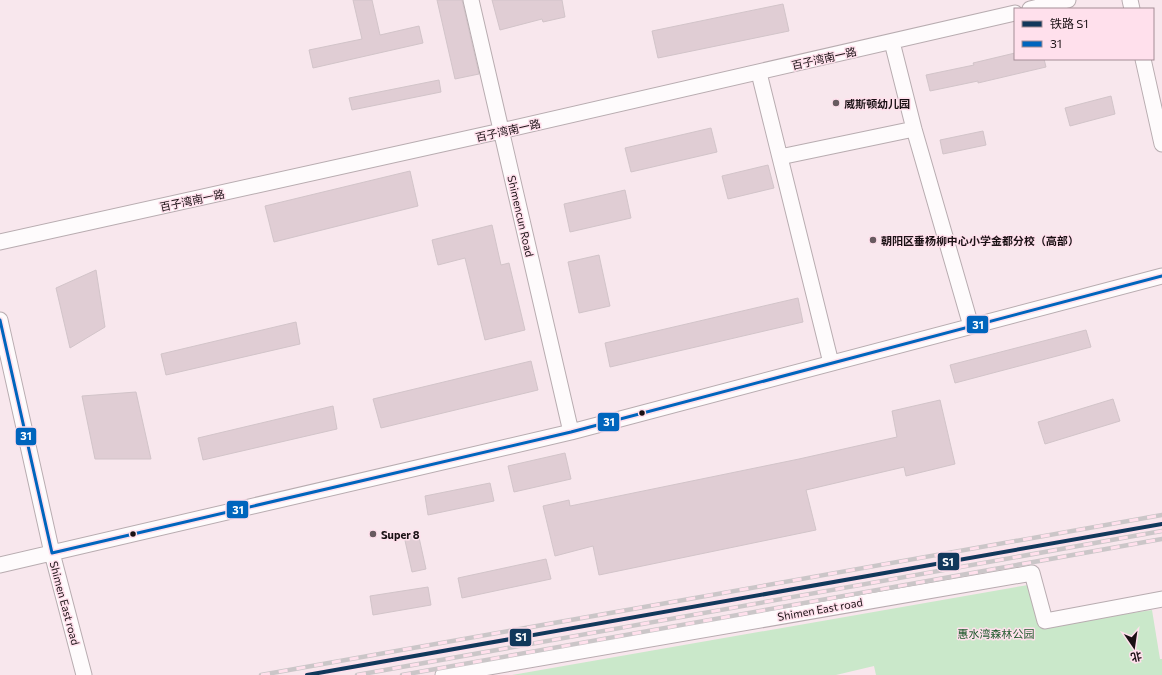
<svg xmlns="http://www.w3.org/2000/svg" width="1162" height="675" font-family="Commissioner,'Noto Sans SC',sans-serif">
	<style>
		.green { fill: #cae8ca }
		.building { fill: #e0cdd4; stroke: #d2c4c9 }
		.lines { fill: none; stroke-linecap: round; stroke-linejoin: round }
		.minor-casing { stroke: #b8acb0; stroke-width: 17 }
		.minor { stroke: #fefbfc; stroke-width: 15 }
		.rail-casing { stroke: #cbc6c8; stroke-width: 4.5 }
		.rail { stroke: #ffe0ec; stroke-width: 3; stroke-dasharray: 9; stroke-linecap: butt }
		.bus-1-casing { stroke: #ffe0ec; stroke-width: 6 }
		.bus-1 { stroke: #0065bd; stroke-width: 3 }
		.rail-1-casing { stroke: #ffe0ec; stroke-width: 7 }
		.rail-1 { stroke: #11385b; stroke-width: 4 }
		.poi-dot { fill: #685b60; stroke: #ffe0ec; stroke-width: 1.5 }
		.bus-dot { fill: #1a1014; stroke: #ffe0ec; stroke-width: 1.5 }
		.labels { text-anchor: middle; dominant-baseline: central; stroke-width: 3; stroke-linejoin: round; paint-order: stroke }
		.street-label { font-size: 11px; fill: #1a1014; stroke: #ffe0ec }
		.poi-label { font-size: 11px; font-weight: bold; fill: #1a1014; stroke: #ffe0ec; text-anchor: start }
		.park-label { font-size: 11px; fill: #235b2f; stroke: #ffe0ec }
		.line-badge { stroke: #ffe0ec; stroke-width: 1.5 }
		.badge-label { font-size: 11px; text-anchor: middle; font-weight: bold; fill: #fff }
	</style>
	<rect width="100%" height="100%" fill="#f8e7ed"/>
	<path class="green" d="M1028,585L1042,626L1152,610L1160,659H1162V675H876L874,666L836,675H512Z"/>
	<path class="building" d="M353,0H372L380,35L419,26L423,43L313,68L309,50L362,39Z
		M437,0H462L479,74L455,79Z
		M492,0H562L565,17L543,22L542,19L500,30Z
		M783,4L789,31L658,58L652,31Z
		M1015,53V59H1044L1046,67L978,83V81L930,91L926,75L974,65L973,63Z
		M439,80L441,92L352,110L349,98Z
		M1111,96L1115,114L1070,126L1065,108Z
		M711,128L717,152L631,172L625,148Z
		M983,131L986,145L943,154L940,140Z
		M768,165L774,188L728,199L722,176Z
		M410,171L418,206L274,242L265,206Z
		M625,190L631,218L570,232L564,204Z
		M492,225L501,265L509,263L525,330L485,340L465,258L438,265L432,240Z
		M599,255L610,306L579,313L568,262Z
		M96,270L105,327L70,348L56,288Z
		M798,298L803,322L610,367L605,343Z
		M296,322L300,344L166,375L161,354Z
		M1086,330L1091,347L955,383L950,365Z
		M531,361L538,390L381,428L373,399Z
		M136,392L151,459H95L82,396Z
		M1113,399L1120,421L1045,444L1038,422Z
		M940,400L955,464L906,476L904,467L806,490L816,530L599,575L593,546L555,556L543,506L569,500L570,506L799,459L897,437L892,411Z
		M333,406L337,429L203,460L198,438Z
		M565,453L571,479L514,492L508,466Z
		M490,483L494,501L428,515L425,496Z
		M418,533L426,569L412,572L404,536Z
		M546,559L551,579L462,598L458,578Z
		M428,587L431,605L373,615L370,596Z"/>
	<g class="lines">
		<g class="minor-casing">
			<path id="minor" d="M471,0L571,432
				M1130,0L1132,9
				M1030,9L1068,0
				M892,42L914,129L971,326
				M1143,59L1162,144
				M759,73L831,363
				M780,157L914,129
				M0,242L501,131L1015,13
				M0,320L52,553L84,675
				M0,565L571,432L1162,276
				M443,675L1032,573L1045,621L1162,599"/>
		</g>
		<use href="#minor" class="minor"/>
		<g class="rail-casing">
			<path id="rail" d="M261,675L1162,515
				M357,675L1162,531
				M402,675L1162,539"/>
		</g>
		<use href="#rail" class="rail"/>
		<g class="bus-1-casing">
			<path id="bus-1" d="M0,320L52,553
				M52,553L571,432L1162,276"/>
		</g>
		<use href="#bus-1" class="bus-1"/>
		<g class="rail-1-casing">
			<path id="rail-1" d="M307,675L1162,524"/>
		</g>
		<use href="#rail-1" class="rail-1"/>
	</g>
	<g class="poi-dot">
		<circle cx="836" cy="103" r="4"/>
		<circle cx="873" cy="240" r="4"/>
		<circle cx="373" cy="534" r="4"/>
	</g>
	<g class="bus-dot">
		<circle cx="642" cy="413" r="3.5"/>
		<circle cx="133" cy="534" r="3.5"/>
	</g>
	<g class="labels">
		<g class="street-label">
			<text transform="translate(824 58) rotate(-13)">百子湾南一路</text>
			<text transform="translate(508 130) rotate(-13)">百子湾南一路</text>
			<text transform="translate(192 200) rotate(-12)">百子湾南一路</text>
			<text transform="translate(521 216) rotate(77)">Shimencun Road</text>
			<text transform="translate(65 603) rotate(75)">Shimen East road</text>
			<text transform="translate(820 609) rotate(-10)">Shimen East road</text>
		</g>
		<g class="poi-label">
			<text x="844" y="103">威斯顿幼儿园</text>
			<text x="881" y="240">朝阳区垂杨柳中心小学金都分校（高部）</text>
			<text x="381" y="534">Super 8</text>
		</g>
		<g class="park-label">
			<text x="996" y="633">惠水湾森林公园</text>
		</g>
	</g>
	<g class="line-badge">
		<rect x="966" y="315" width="23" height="19" rx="4" fill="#0065bd"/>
		<rect x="597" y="412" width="23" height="20" rx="4" fill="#0065bd"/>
		<rect x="15" y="427" width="22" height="19" rx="4" fill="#0065bd"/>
		<rect x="226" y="500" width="23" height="19" rx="4" fill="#0065bd"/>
		<rect x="937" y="552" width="23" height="19" rx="4" fill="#11385b"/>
		<rect x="509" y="628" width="23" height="19" rx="4" fill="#11385b"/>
	</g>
	<g class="badge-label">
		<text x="978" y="329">31</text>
		<text x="609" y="426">31</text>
		<text x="26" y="440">31</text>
		<text x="238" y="514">31</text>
		<text x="948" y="566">S1</text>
		<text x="521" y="641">S1</text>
	</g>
	<rect x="1014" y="8" width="140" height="52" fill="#ffe0ec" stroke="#a38d96"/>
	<rect x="1022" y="21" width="20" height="6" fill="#11385b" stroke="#a38d96"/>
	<text x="1050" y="28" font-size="12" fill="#1a1014">铁路 S1</text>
	<rect x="1022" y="41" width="20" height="6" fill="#0065bd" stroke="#a38d96"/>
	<text x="1050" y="48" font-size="12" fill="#1a1014">31</text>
	<g transform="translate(1134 647) rotate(167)" stroke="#ffe0ec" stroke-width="3" paint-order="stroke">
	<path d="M0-3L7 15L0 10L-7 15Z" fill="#1a1014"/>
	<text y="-6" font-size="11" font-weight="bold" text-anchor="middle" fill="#1a1014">北</text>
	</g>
</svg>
